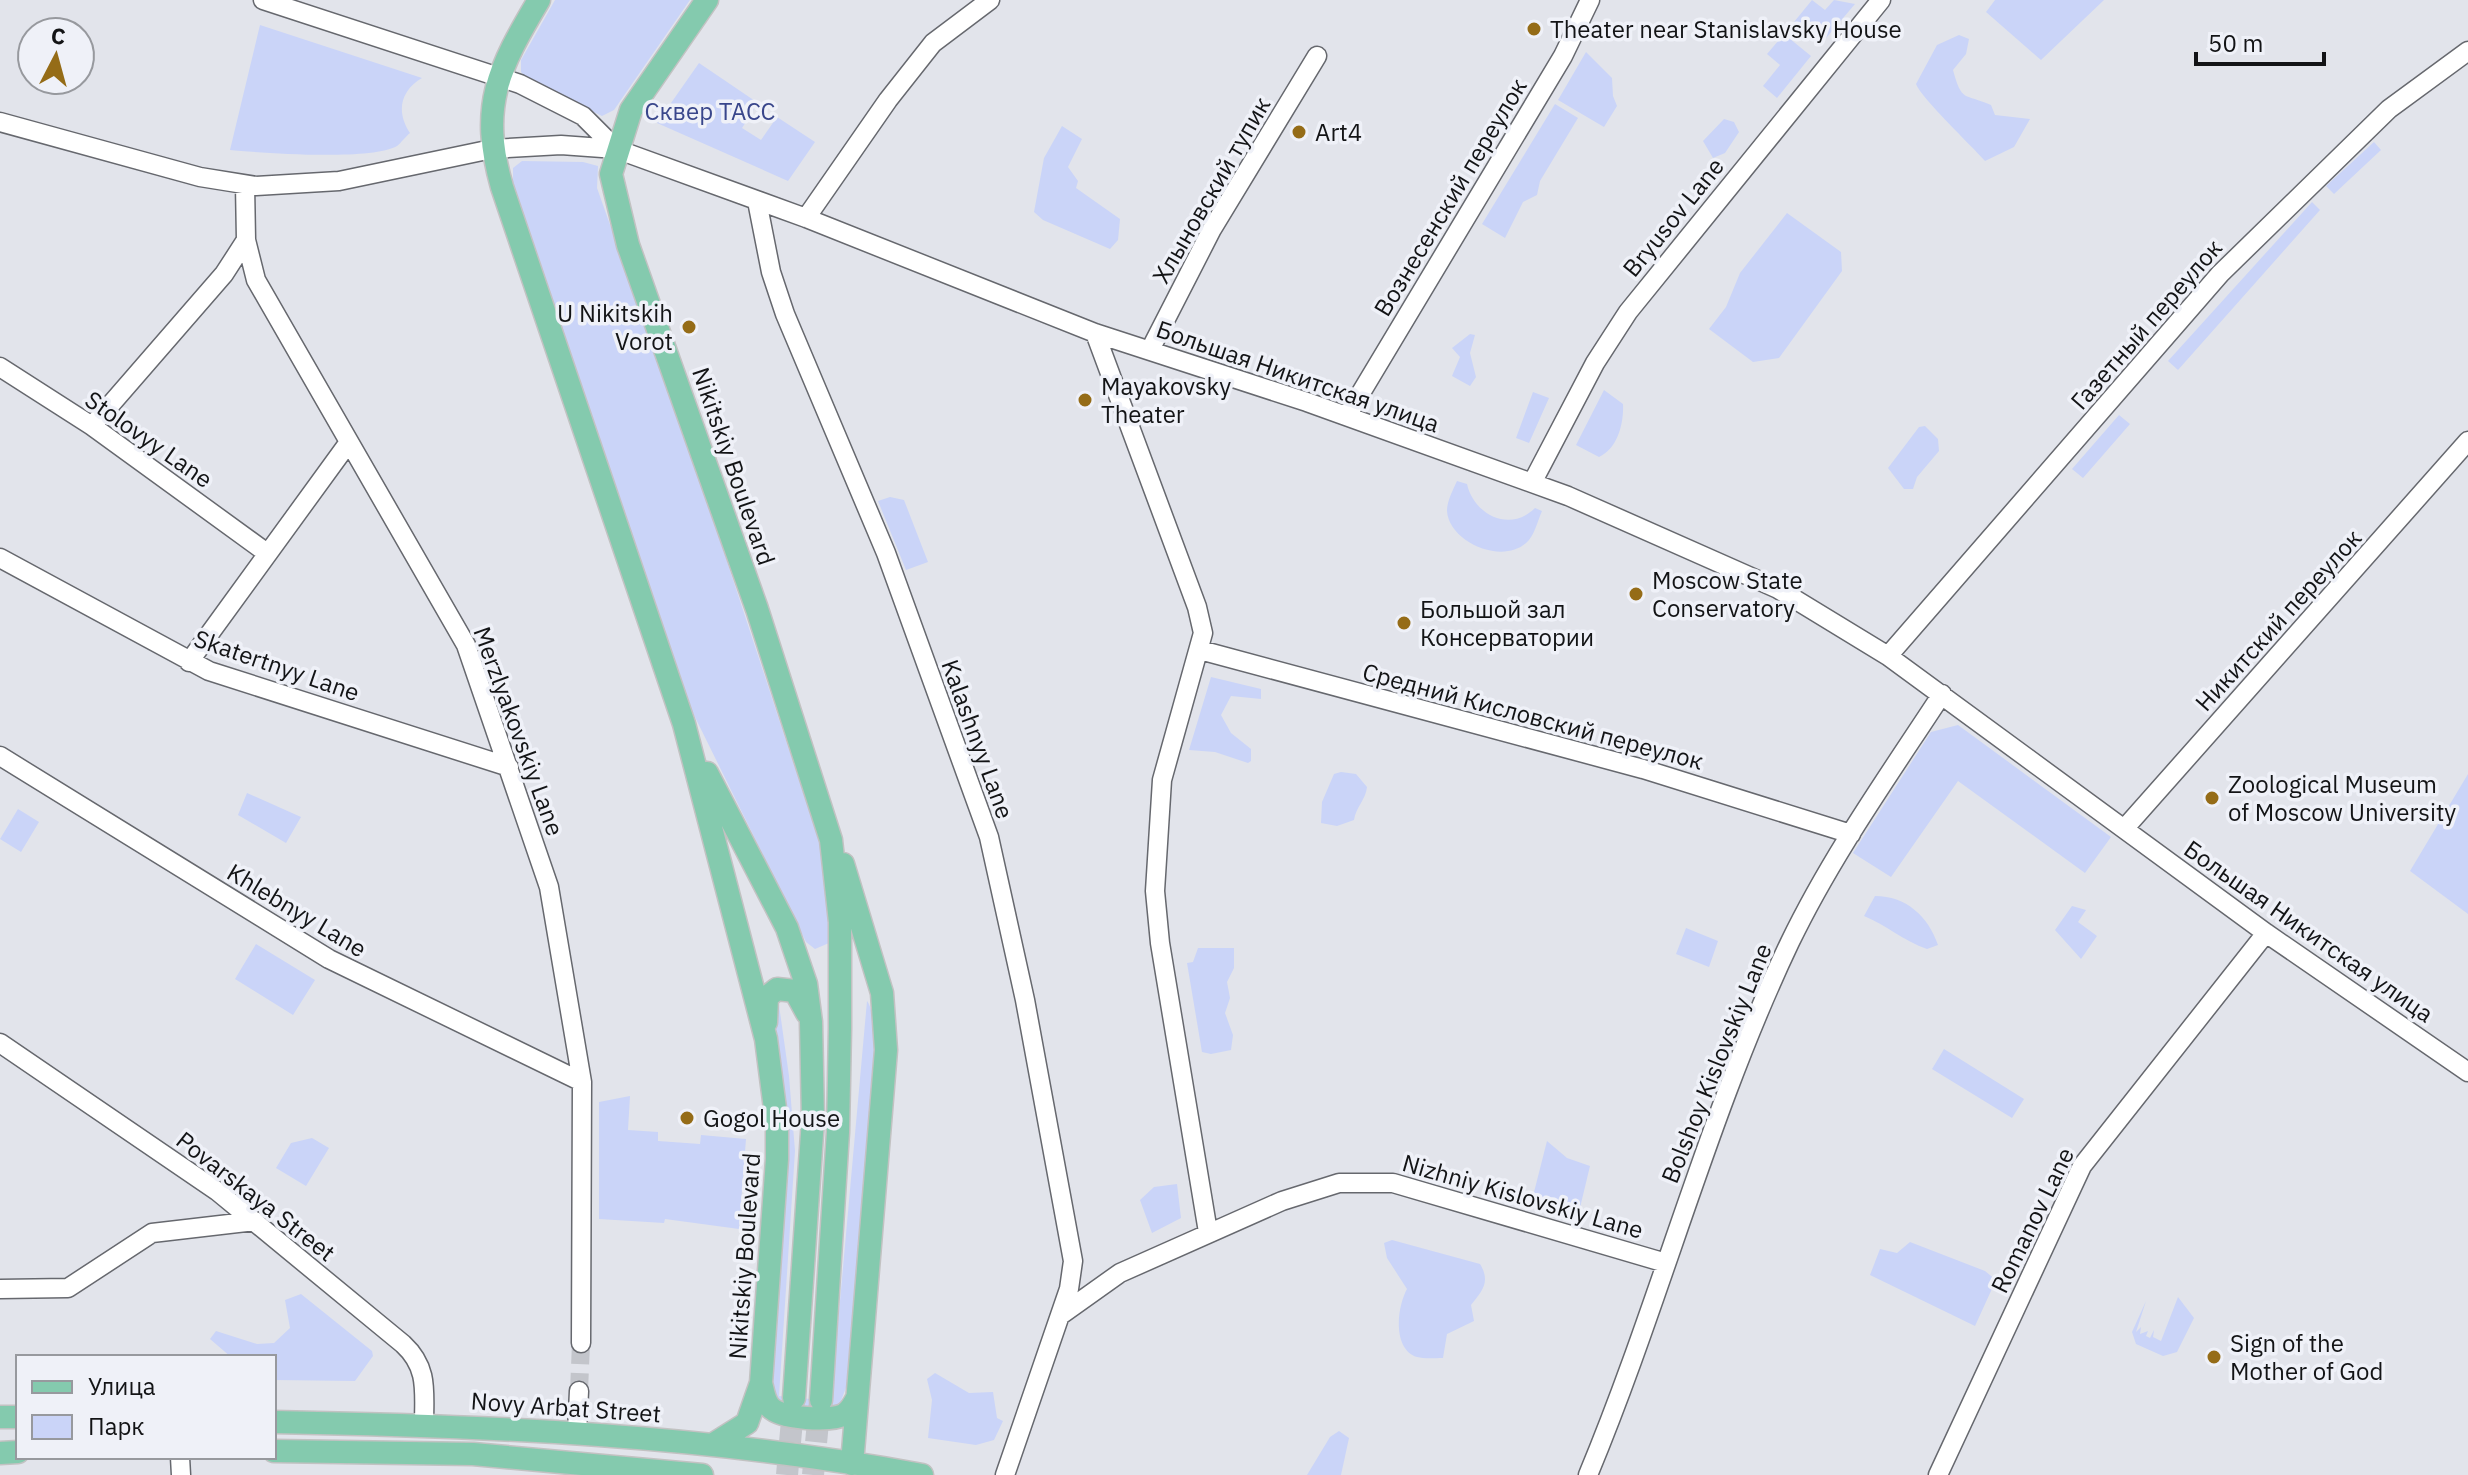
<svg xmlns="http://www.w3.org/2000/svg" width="2468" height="1475" font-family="'IBM Plex Sans',sans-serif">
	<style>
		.green { fill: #cad4f8 }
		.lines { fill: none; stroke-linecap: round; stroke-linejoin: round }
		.minor-tunnel { stroke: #c3c5cb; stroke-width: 18; stroke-dasharray: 18 9; stroke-linecap: butt }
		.major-tunnel { stroke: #c3c5cb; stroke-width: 22; stroke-dasharray: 22 11; stroke-linecap: butt }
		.minor-casing { stroke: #66686e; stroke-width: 21 }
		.major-casing { stroke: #c2c2c2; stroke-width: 25 }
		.minor { stroke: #fff; stroke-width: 18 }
		.major { stroke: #84caae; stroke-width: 22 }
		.poi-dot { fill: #956c17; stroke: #eff1f8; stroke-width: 3 }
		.labels { text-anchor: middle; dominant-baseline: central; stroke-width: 7; stroke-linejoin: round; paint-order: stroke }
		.poi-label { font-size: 24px; fill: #131416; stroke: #eff1f8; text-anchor: start }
		.park-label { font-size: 24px; fill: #39468b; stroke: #eff1f8 }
		.street-label { font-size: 24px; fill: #131416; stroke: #eff1f8 }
	</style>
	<rect width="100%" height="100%" fill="#e2e4eb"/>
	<path class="green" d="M555,0H690L614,110L602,116L530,82L521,72V60Z
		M1812,0L1825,10L1834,0L1855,4L1821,44L1794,22Z
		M1995,0H2104L2041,60L1986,12Z
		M260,25L422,78C400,91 396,112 410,133C406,136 401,143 397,146C371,161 262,153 230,150Z
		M1784,34L1811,56L1777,98L1763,86L1780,65L1767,54Z
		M1959,35L1969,39L1966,54L1953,70C1962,103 1964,93 1991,105L1995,115L2030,119L2014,147L1985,161C1970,144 1922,99 1916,84L1937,45Z
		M1586,52L1612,78L1613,96L1617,106L1604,127L1558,100Z
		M699,63L758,103L742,128L761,140L777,117L815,142L788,181L657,123Z
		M1555,104L1578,118L1540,181L1537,195L1523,202L1505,238L1482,224Z
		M1724,119L1734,122L1739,132L1725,153L1713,158L1703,141Z
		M1062,126L1082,139L1068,167L1078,181L1076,188L1120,219L1118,240L1110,249L1043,220L1034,212L1044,158Z
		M2374,142L2381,150L2334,194L2326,186Z
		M522,161L583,162L598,166L597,188L695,464L825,859L830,891L829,943L815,949L806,942L691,709L513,185V168Z
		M2312,202L2320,210L2178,370L2168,361Z
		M1787,213L1841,252L1842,271L1779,358L1753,362L1709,329L1726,307L1740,273Z
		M1470,334L1475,335L1470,353L1476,377L1470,386L1452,376L1460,357L1452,348Z
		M1604,390L1623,404C1624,422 1618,449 1599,457L1576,445Z
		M1533,392L1549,398L1529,443L1516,438Z
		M2119,415L2130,424L2083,478L2072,469Z
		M1925,426L1938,439L1939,451L1917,477L1913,489H1904L1888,468L1919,427Z
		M1457,481L1467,484C1474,515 1510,533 1535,508L1542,511C1538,520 1535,533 1529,540C1506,567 1449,543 1447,511C1447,501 1453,490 1457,481Z
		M890,497L904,500L928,562L906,570L878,501Z
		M1211,677L1261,689V699L1231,696L1221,715L1231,733L1251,749V761L1248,763L1215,752L1189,750Z
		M1958,725L2111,837L2085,873L1958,781L1891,877L1853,853L1931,732Z
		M1341,772L1356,774L1367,787C1366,799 1356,807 1354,820L1337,826L1321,823L1322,802L1334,774Z
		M2468,774V914L2410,871Z
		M247,793L301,817L286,843L238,815Z
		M18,809L39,822L21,852L0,839Z
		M1875,896C1906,896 1928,916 1938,945L1927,949C1904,941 1886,925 1864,916Z
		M2072,906L2086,910L2078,922L2097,936L2081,959L2055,930Z
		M1686,928L1718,941L1709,967L1676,954Z
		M256,944L315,980L293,1015L235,979Z
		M1198,948H1234V968L1227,982L1230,998L1225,1013L1233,1035L1231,1050L1211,1054L1202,1052L1187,963L1193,962Z
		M867,1001C891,1029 852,1330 847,1385L839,1406L829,1411L779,1403L770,1391L771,1005H779L789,1076L795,1151L779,1396L831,1401Z
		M1944,1049L2024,1099L2012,1118L1932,1069Z
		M630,1096L628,1130L658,1132V1141L700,1144L701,1135L746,1139L739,1229L665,1219L664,1223L599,1219V1102Z
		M312,1138L329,1148L306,1186L276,1168L291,1143Z
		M1547,1141L1567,1158L1590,1166L1578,1216L1531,1204Z
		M1177,1184L1181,1218L1152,1233L1140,1200L1154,1187Z
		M1392,1240L1480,1264C1491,1282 1482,1291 1471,1305L1474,1321L1447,1334L1443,1358C1435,1358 1424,1359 1417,1357C1392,1349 1397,1307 1407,1289L1387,1258L1384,1243Z
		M1910,1242L1985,1271L1996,1280L1975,1326L1870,1275L1880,1249L1897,1253Z
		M301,1294L372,1351L373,1356L355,1381L274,1380V1357H231L210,1339L216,1331L257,1344L274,1343L290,1328L285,1300Z
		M2178,1297L2194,1318L2177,1352L2163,1356L2136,1344L2132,1332L2146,1301L2136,1332L2141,1327L2140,1334L2148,1331L2146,1336L2150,1338L2154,1330L2153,1337L2161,1341Z
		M935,1373L969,1393L993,1392L997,1418L1003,1421L994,1440L976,1445L928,1438L932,1400L927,1379Z
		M1339,1431L1349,1438L1341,1475H1307L1330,1437Z"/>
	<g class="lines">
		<path class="minor-tunnel" d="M579,1391L581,1343"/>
		<path class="major-tunnel" d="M787,1475L794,1399
			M813,1475L820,1401"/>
		<g class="minor-casing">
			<path id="minor" d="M263,0L520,84L583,116L616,149
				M0,122L200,177L256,186L339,181L492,149L561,145L616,149L806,218L1095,333L1307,402L1568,496L1778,589L1888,656L2266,933L2468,1072
				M245,185L246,240L256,280L466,645L549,887L582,1082L581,1343
				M757,201L771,272L785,314L886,553L989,837L1025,1000L1073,1261L1069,1289L1005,1475
				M806,218L888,100L933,43L990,0
				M1095,333L1197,607L1203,633L1162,780L1155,891L1160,943L1208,1232
				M1150,350L1212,229L1317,56
				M0,367L92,426L267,553
				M1347,416L1563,56L1590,0
				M92,426L224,274L246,240
				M1532,483L1595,363L1628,312L1881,0
				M0,558L209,671L509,767
				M1200,650L1643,769L1851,834
				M1888,656L2220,274L2389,109L2468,51
				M189,662L349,442
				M0,756L329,959L582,1082
				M2124,829L2468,441
				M0,1043L217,1191L403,1344C429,1368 424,1392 424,1425
				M0,1289L68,1288L152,1233L255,1221
				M1061,1315L1120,1273L1282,1201L1339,1183H1393L1666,1263
				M577,1432L579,1391
				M180,1457L181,1475
				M1588,1475C1661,1300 1708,1114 1790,942C1832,855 1889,775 1942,694
				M1938,1475L2082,1166L2266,933"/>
		</g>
		<g class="major-casing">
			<path id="major" d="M539,0C498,69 479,106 502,187L684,724L766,1039L777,1124V1159L761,1383L747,1423L712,1445
				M707,0L631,110L611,174L628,245L757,609L831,840L840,922V1028L838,1132L821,1400
				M707,773L787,928L806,984L811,1022L813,1119L794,1398
				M843,864L882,993L886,1050L852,1464
				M766,1022L767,997L777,989L795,991L807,1013
				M761,1383C763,1390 764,1401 770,1407C780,1419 832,1422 845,1414C851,1410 854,1404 857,1398
				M0,1417H18
				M274,1422C491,1426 708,1435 922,1475
				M274,1451L473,1454L702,1475
				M0,1453L18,1452"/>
		</g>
		<use href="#minor" class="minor"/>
		<use href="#major" class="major"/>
	</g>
	<g class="poi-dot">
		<circle cx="1534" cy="29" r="8"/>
		<circle cx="1299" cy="132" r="8"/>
		<circle cx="689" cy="327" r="8"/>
		<circle cx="1085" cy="400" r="8"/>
		<circle cx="1636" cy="594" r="8"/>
		<circle cx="1404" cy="623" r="8"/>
		<circle cx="2212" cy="798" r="8"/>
		<circle cx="687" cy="1118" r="8"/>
		<circle cx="2214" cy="1357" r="8"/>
	</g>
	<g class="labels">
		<g class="poi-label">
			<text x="1550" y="29">Theater near Stanislavsky House</text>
			<text x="1315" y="132">Art4</text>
			<text x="673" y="313" text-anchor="end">U Nikitskih<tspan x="673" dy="28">Vorot</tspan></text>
			<text x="1101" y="386">Mayakovsky<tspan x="1101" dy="28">Theater</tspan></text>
			<text x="1652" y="580">Moscow State<tspan x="1652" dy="28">Conservatory</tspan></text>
			<text x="1420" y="609">Большой зал<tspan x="1420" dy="28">Консерватории</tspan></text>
			<text x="2228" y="784">Zoological Museum<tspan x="2228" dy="28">of Moscow University</tspan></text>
			<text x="703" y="1118">Gogol House</text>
			<text x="2230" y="1343">Sign of the<tspan x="2230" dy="28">Mother of God</tspan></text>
		</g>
		<g class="park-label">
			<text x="710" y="111">Сквер ТАСС</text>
		</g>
		<g class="street-label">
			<text transform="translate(1211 190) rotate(-60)">Хлыновский тупик</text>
			<text transform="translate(1450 197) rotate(-59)">Вознесенский переулок</text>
			<text transform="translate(1673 217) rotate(-51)">Bryusov Lane</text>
			<text transform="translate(2146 324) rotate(-49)">Газетный переулок</text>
			<text transform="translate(1298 376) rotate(19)">Большая Никитская улица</text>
			<text transform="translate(149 439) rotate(35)">Stolovyy Lane</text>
			<text transform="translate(734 466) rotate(71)">Nikitskiy Boulevard</text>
			<text transform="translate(2278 620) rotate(-48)">Никитский переулок</text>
			<text transform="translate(277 665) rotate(19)">Skatertnyy Lane</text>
			<text transform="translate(1533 716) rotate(15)">Средний Кисловский переулок</text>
			<text transform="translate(519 731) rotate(70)">Merzlyakovskiy Lane</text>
			<text transform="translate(978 739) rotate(70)">Kalashnyy Lane</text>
			<text transform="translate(297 910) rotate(31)">Khlebnyy Lane</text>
			<text transform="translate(2309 931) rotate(35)">Большая Никитская улица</text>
			<text transform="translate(1716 1063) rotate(-68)">Bolshoy Kislovskiy Lane</text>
			<text transform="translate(256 1196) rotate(38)">Povarskaya Street</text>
			<text transform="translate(1523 1196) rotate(16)">Nizhniy Kislovskiy Lane</text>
			<text transform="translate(2032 1220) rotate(-64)">Romanov Lane</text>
			<text transform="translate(744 1256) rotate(-86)">Nikitskiy Boulevard</text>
			<text transform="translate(566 1407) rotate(4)">Novy Arbat Street</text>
		</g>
	</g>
	<rect x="16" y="1355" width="260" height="104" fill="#eff1f8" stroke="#97999e" stroke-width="2"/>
	<rect x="32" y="1381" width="40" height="12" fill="#84caae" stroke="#97999e" stroke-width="2"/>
	<text x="88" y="1395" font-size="24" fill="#131416">Улица</text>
	<rect x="32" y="1415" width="40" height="24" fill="#cad4f8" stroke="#97999e" stroke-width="2"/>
	<text x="88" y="1435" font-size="24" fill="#131416">Парк</text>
	<g transform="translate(56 56) rotate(6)"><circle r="38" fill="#eff1f8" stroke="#97999e" stroke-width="2"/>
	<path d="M0-6L14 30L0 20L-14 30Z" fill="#956c17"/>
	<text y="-12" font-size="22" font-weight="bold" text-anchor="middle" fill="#131416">С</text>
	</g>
	<path d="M2196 52v12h128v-12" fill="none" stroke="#131416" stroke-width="4"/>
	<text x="2208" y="52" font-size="24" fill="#131416" stroke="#eff1f8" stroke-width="6" paint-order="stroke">50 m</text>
</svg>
